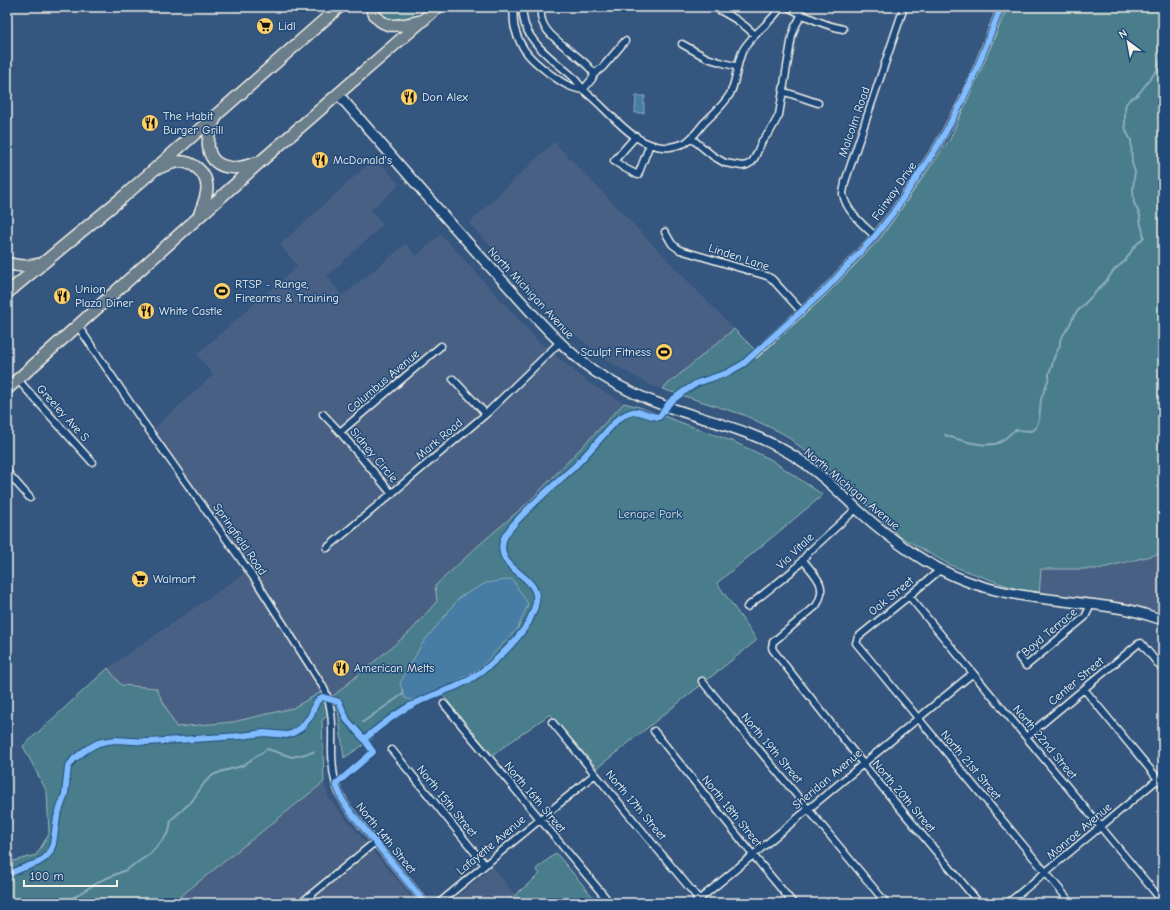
<svg xmlns="http://www.w3.org/2000/svg" width="1170" height="910" font-family="'Comic Neue',sans-serif">
	<style>
		.built { fill: #486185 }
		.green { fill: #487d8b; stroke: #9eb7ba }
		.water { fill: #477ca4; stroke: #8cabbf }
		.lines { fill: none; stroke-linecap: round; stroke-linejoin: round }
		.stream { stroke: #8cabbf; stroke-width: 2 }
		.street-casing { stroke: #f4f1e8; stroke-width: 9 }
		.secondary-casing { stroke: #f4f1e8; stroke-width: 12 }
		.highway-casing { stroke: #f4f1e8; stroke-width: 14 }
		.street { stroke: #1f4a7a; stroke-width: 6 }
		.secondary { stroke: #1f4a7a; stroke-width: 9 }
		.highway { stroke: #6b7e8b; stroke-width: 11 }
		.cycleway-casing { stroke: #1f4a7a; stroke-width: 8 }
		.cycleway { stroke: #80bcff; stroke-width: 6 }
		.labels { text-anchor: middle; dominant-baseline: central; stroke-width: 3; stroke-linejoin: round; paint-order: stroke }
		.poi-label { font-size: 12px; fill: #f4f1e8; stroke: #1f4a7a; text-anchor: start }
		.street-label { font-size: 12px; fill: #f4f1e8; stroke: #1f4a7a }
		.park-label { font-size: 12px; fill: #dae0da; stroke: #1f4a7a }
	</style>
	<rect width="100%" height="100%" fill="#35567f"/>
	<filter id="ink" filterUnits="userSpaceOnUse"><feTurbulence type="fractalNoise" baseFrequency=".025" numOctaves="2"/><feDisplacementMap in="SourceGraphic" scale="8" xChannelSelector="R" yChannelSelector="G"/><feConvolveMatrix kernelMatrix="1 2 1 2 8 2 1 2 1" color-interpolation-filters="sRGB"/></filter>
	<g filter="url(#ink)">
		<path class="built" d="M554,142L734,329L662,389L650,385L606,360L560,322L469,223Z
			M376,157L399,185L371,210L383,225L327,276L342,296L406,244L416,256L441,234L458,253L539,342L590,384L624,403L530,501L479,545L435,586L437,601L411,631L333,696L321,693L293,708L233,722L176,727L156,688L121,685L108,668L252,568L152,430L213,375L197,354L298,266L280,245Z
			M1163,553V615L1123,602L1039,596L1041,569H1098Z
			M324,782L329,799L417,903H172Z
			M493,867L515,895L508,901L509,903H450Z"/>
		<path class="green" d="M374,7H421C406,21 406,22 385,19Z
			M1008,7H1163V553L1098,569H1041L1039,596L1002,584L950,565L899,536L835,475L784,434L744,415L662,389L734,329L760,355L825,296L880,239L950,139Z
			M624,403L639,407L734,442L770,459L823,495L717,583L757,640L597,768L550,714L492,755L441,693L408,711L380,729L369,741L344,758L338,709L322,720L324,782L172,903H7V861L10,862L36,855L49,834L47,792L23,746L108,668L121,685L156,688L176,727L233,722L293,708L321,692L333,696L411,631L437,601L435,586L479,545L530,501Z
			M556,853L598,903H509L508,901L540,874L536,869Z"/>
		<path class="water" d="M636,96H645V98H644V113H635Z
			M512,579L528,604L518,628L480,668L451,685L414,701L405,698L400,683L422,644L460,597L486,583Z"/>
		<g class="lines">
			<path class="stream" d="M945,435C959,440 987,449 1000,442C1006,439 1009,434 1015,430L1031,431L1035,429L1039,420L1041,399L1049,378V373L1052,366L1053,360L1060,345V340L1069,326L1075,314L1107,280L1114,270L1125,261L1134,247L1144,237L1140,220V215L1134,203L1133,189L1134,178L1135,172L1132,163L1131,140L1127,133L1125,126V108L1126,104L1130,99L1136,96L1140,92L1157,70L1163,55
				M363,722L403,694
				M64,903L100,881L126,870L150,854L161,842L169,832L171,820L192,801L205,782L213,775L223,771L242,766L267,749L292,757L314,752"/>
			<g class="street-casing">
				<path id="street" d="M513,7C514,14 513,22 515,29C521,51 533,61 550,74C563,83 568,87 583,90
					M522,7C523,13 523,19 525,25C533,47 555,61 572,76C578,82 582,89 588,94C612,113 635,150 670,147C675,146 680,145 685,143C693,138 698,130 704,123C713,114 723,106 730,94C737,80 736,64 743,50C753,33 771,23 781,7
					M542,7C533,36 582,52 594,74L592,79L583,90
					M714,7C730,16 741,21 755,35
					M788,7C806,17 823,25 843,29
					M682,44L707,58L720,62L738,67
					M594,74L602,68L625,41
					M783,92L788,93L818,103
					M636,136L614,161C622,167 629,171 638,175L650,144
					M691,138L713,156L725,163L742,166L747,165L752,162L755,157L762,141L771,130L779,115L792,36L795,27L802,14
					M665,232L672,244L680,250L767,276L772,279L801,311
					M875,236C863,225 846,211 843,194C843,190 845,186 845,182L904,7
					M78,326L141,419L256,581L322,685C339,715 328,745 334,776C336,789 342,800 349,810L425,903
					M755,354L827,288L875,236L893,213L937,147L961,104L980,61L1001,7
					M453,379L486,414
					M18,380L92,462
					M323,414L340,432L392,494
					M340,432L441,346
					M7,472L30,498
					M327,548L486,414L560,342
					M803,560C815,576 829,585 816,606L773,642L772,647L773,650L864,765L979,903
					M940,570L909,596L858,637L856,643L1071,903
					M909,596L1163,902
					M747,607L796,568L809,552L857,508
					M1019,657L1026,666L1085,617L1089,609V604
					M702,681L886,903
					M1084,689L1163,785
					M444,704L610,903
					M552,722L702,903
					M654,731L753,855L793,903
					M1026,737L1138,644L1141,643L1163,670
					M392,750L485,865
					M301,903L375,842
					M439,903L595,774
					M695,903L973,673
					M1008,903L1163,775"/>
			</g>
			<g class="secondary-casing">
				<path id="secondary" d="M338,94C393,157 446,220 503,281C532,313 561,348 597,373C618,386 642,398 665,406C711,422 756,431 797,458C820,473 839,492 859,511C892,540 927,567 969,582C1019,600 1072,600 1124,609C1137,611 1150,616 1163,620"/>
			</g>
			<g class="highway-casing">
				<path id="highway" d="M371,7C380,32 400,26 421,21
					M216,117C206,134 202,163 228,167C238,169 247,166 256,163
					M158,168C164,166 170,163 176,162C192,160 207,172 207,188C207,197 202,207 199,216
					M7,263C19,267 28,267 40,264
					M7,293L123,197L339,7
					M7,389L260,162L438,7"/>
			</g>
			<use href="#street" class="street"/>
			<use href="#secondary" class="secondary"/>
			<use href="#highway" class="highway"/>
			<g class="cycleway-casing">
				<path id="cycleway" d="M364,739C378,728 392,716 408,707C418,702 428,697 439,693C446,690 454,688 461,684C484,674 515,644 528,623C530,620 531,616 533,612C550,574 495,575 503,541C506,525 560,480 574,467C589,452 603,435 617,420C640,404 637,415 659,417L663,412L670,402L683,392L697,383L727,373L743,364L827,288L875,236L893,213L937,147L961,104L980,61L1001,7
					M7,875L20,869L37,863L45,858L50,852L53,844L57,817L65,794L68,767L74,759L87,749L98,743L108,741L116,740L148,742L240,736L264,733L287,735L293,733L301,728L310,717L317,701L322,697L339,702L347,720L364,739L373,752L336,784L342,799L349,810L425,903"/>
			</g>
			<use href="#cycleway" class="cycleway"/>
		</g>
	</g>
	<defs>
		<g id="supermarket-disc" transform="scale(0.9)"><circle r="9.5" fill="#ffd166" stroke="#1f4a7a"/><path d="M-6-5.5h2.5l.6 2H6L4.5 2H-2.5L-4.4-4H-6ZM-1.5 3.2a1.3 1.3 0 1 0 .1 0ZM3 3.2a1.3 1.3 0 1 0 .1 0Z" fill="#111"/></g>
		<g id="restaurant-disc" transform="scale(0.9)"><circle r="9.5" fill="#ffd166" stroke="#1f4a7a"/><path d="M-5-6h1v4h1v-4h1v4h1v-4h1v5L-1.5 .5V6h-2V.5L-5-1ZM5-6V6H3V1.5H1.5Q1.5-4 5-6Z" fill="#111"/></g>
		<g id="stadium-disc" transform="scale(0.9)"><circle r="9.5" fill="#ffd166" stroke="#1f4a7a"/><path d="M0-5a6.5 5 0 1 0 0 10a6.5 5 0 1 0 0-10ZM-3.5-1.8h7v3.6h-7Z" fill="#111"/></g>
	</defs>
	<g fill-rule="evenodd">
		<use href="#supermarket-disc" x="265" y="26"/>
		<use href="#restaurant-disc" x="409" y="97"/>
		<use href="#restaurant-disc" x="150" y="123"/>
		<use href="#restaurant-disc" x="320" y="160"/>
		<use href="#stadium-disc" x="222" y="291"/>
		<use href="#restaurant-disc" x="62" y="296"/>
		<use href="#restaurant-disc" x="146" y="311"/>
		<use href="#stadium-disc" x="664" y="352"/>
		<use href="#supermarket-disc" x="140" y="579"/>
		<use href="#restaurant-disc" x="341" y="668"/>
	</g>
	<g class="labels">
		<g class="poi-label">
			<text x="278" y="26">Lidl</text>
			<text x="422" y="97">Don Alex</text>
			<text x="163" y="116">The Habit<tspan x="163" dy="14">Burger Grill</tspan></text>
			<text x="333" y="160">McDonald's</text>
			<text x="235" y="284">RTSP - Range,<tspan x="235" dy="14">Firearms &amp; Training</tspan></text>
			<text x="75" y="289">Union<tspan x="75" dy="14">Plaza Diner</tspan></text>
			<text x="159" y="311">White Castle</text>
			<text x="651" y="352" text-anchor="end">Sculpt Fitness</text>
			<text x="153" y="579">Walmart</text>
			<text x="354" y="668">American Melts</text>
		</g>
		<g class="street-label">
			<text transform="translate(854 122) rotate(-71)">Malcolm Road</text>
			<text transform="translate(894 191) rotate(-55)">Fairway Drive</text>
			<text transform="translate(739 257) rotate(18)">Linden Lane</text>
			<text transform="translate(531 293) rotate(47)">North Michigan Avenue</text>
			<text transform="translate(383 381) rotate(-40)">Columbus Avenue</text>
			<text transform="translate(63 413) rotate(48)">Greeley Ave S</text>
			<text transform="translate(439 439) rotate(-40)">Mark Road</text>
			<text transform="translate(374 455) rotate(50)">Sidney Circle</text>
			<text transform="translate(852 489) rotate(40)">North Michigan Avenue</text>
			<text transform="translate(240 539) rotate(55)">Springfield Road</text>
			<text transform="translate(795 551) rotate(-44)">Via Vitale</text>
			<text transform="translate(891 596) rotate(-39)">Oak Street</text>
			<text transform="translate(1049 632) rotate(-40)">Boyd Terrace</text>
			<text transform="translate(1076 681) rotate(-40)">Center Street</text>
			<text transform="translate(1045 742) rotate(50)">North 22nd Street</text>
			<text transform="translate(772 748) rotate(50)">North 19th Street</text>
			<text transform="translate(971 765) rotate(50)">North 21st Street</text>
			<text transform="translate(827 779) rotate(-40)">Sheridan Avenue</text>
			<text transform="translate(904 796) rotate(50)">North 20th Street</text>
			<text transform="translate(535 797) rotate(50)">North 16th Street</text>
			<text transform="translate(447 801) rotate(51)">North 15th Street</text>
			<text transform="translate(636 805) rotate(50)">North 17th Street</text>
			<text transform="translate(732 811) rotate(51)">North 18th Street</text>
			<text transform="translate(1079 831) rotate(-40)">Monroe Avenue</text>
			<text transform="translate(386 838) rotate(51)">North 14th Street</text>
			<text transform="translate(491 845) rotate(-40)">Lafayette Avenue</text>
		</g>
		<g class="park-label">
			<text x="650" y="514">Lenape Park</text>
		</g>
	</g>
	<rect width="1170" height="910" fill="none" stroke="#1f4a7a" stroke-width="24"/>
	<rect x="12" y="12" width="1146" height="886" fill="none" stroke="#f4f1e8" stroke-width="1.5" filter="url(#ink)"/>
	<g transform="translate(1128 42) rotate(328)" stroke="#1f4a7a" stroke-width="3" paint-order="stroke">
	<path d="M0-3L7 15L0 10L-7 15Z" fill="#f4f1e8"/>
	<text y="-6" font-size="11" font-weight="bold" text-anchor="middle" fill="#f4f1e8">N</text>
	</g>
	<path d="M24 880v6h93v-6" fill="none" stroke="#f4f1e8" stroke-width="2"/>
	<text x="30" y="880" font-size="12" fill="#f4f1e8" stroke="#1f4a7a" stroke-width="3" paint-order="stroke">100 m</text>
</svg>
